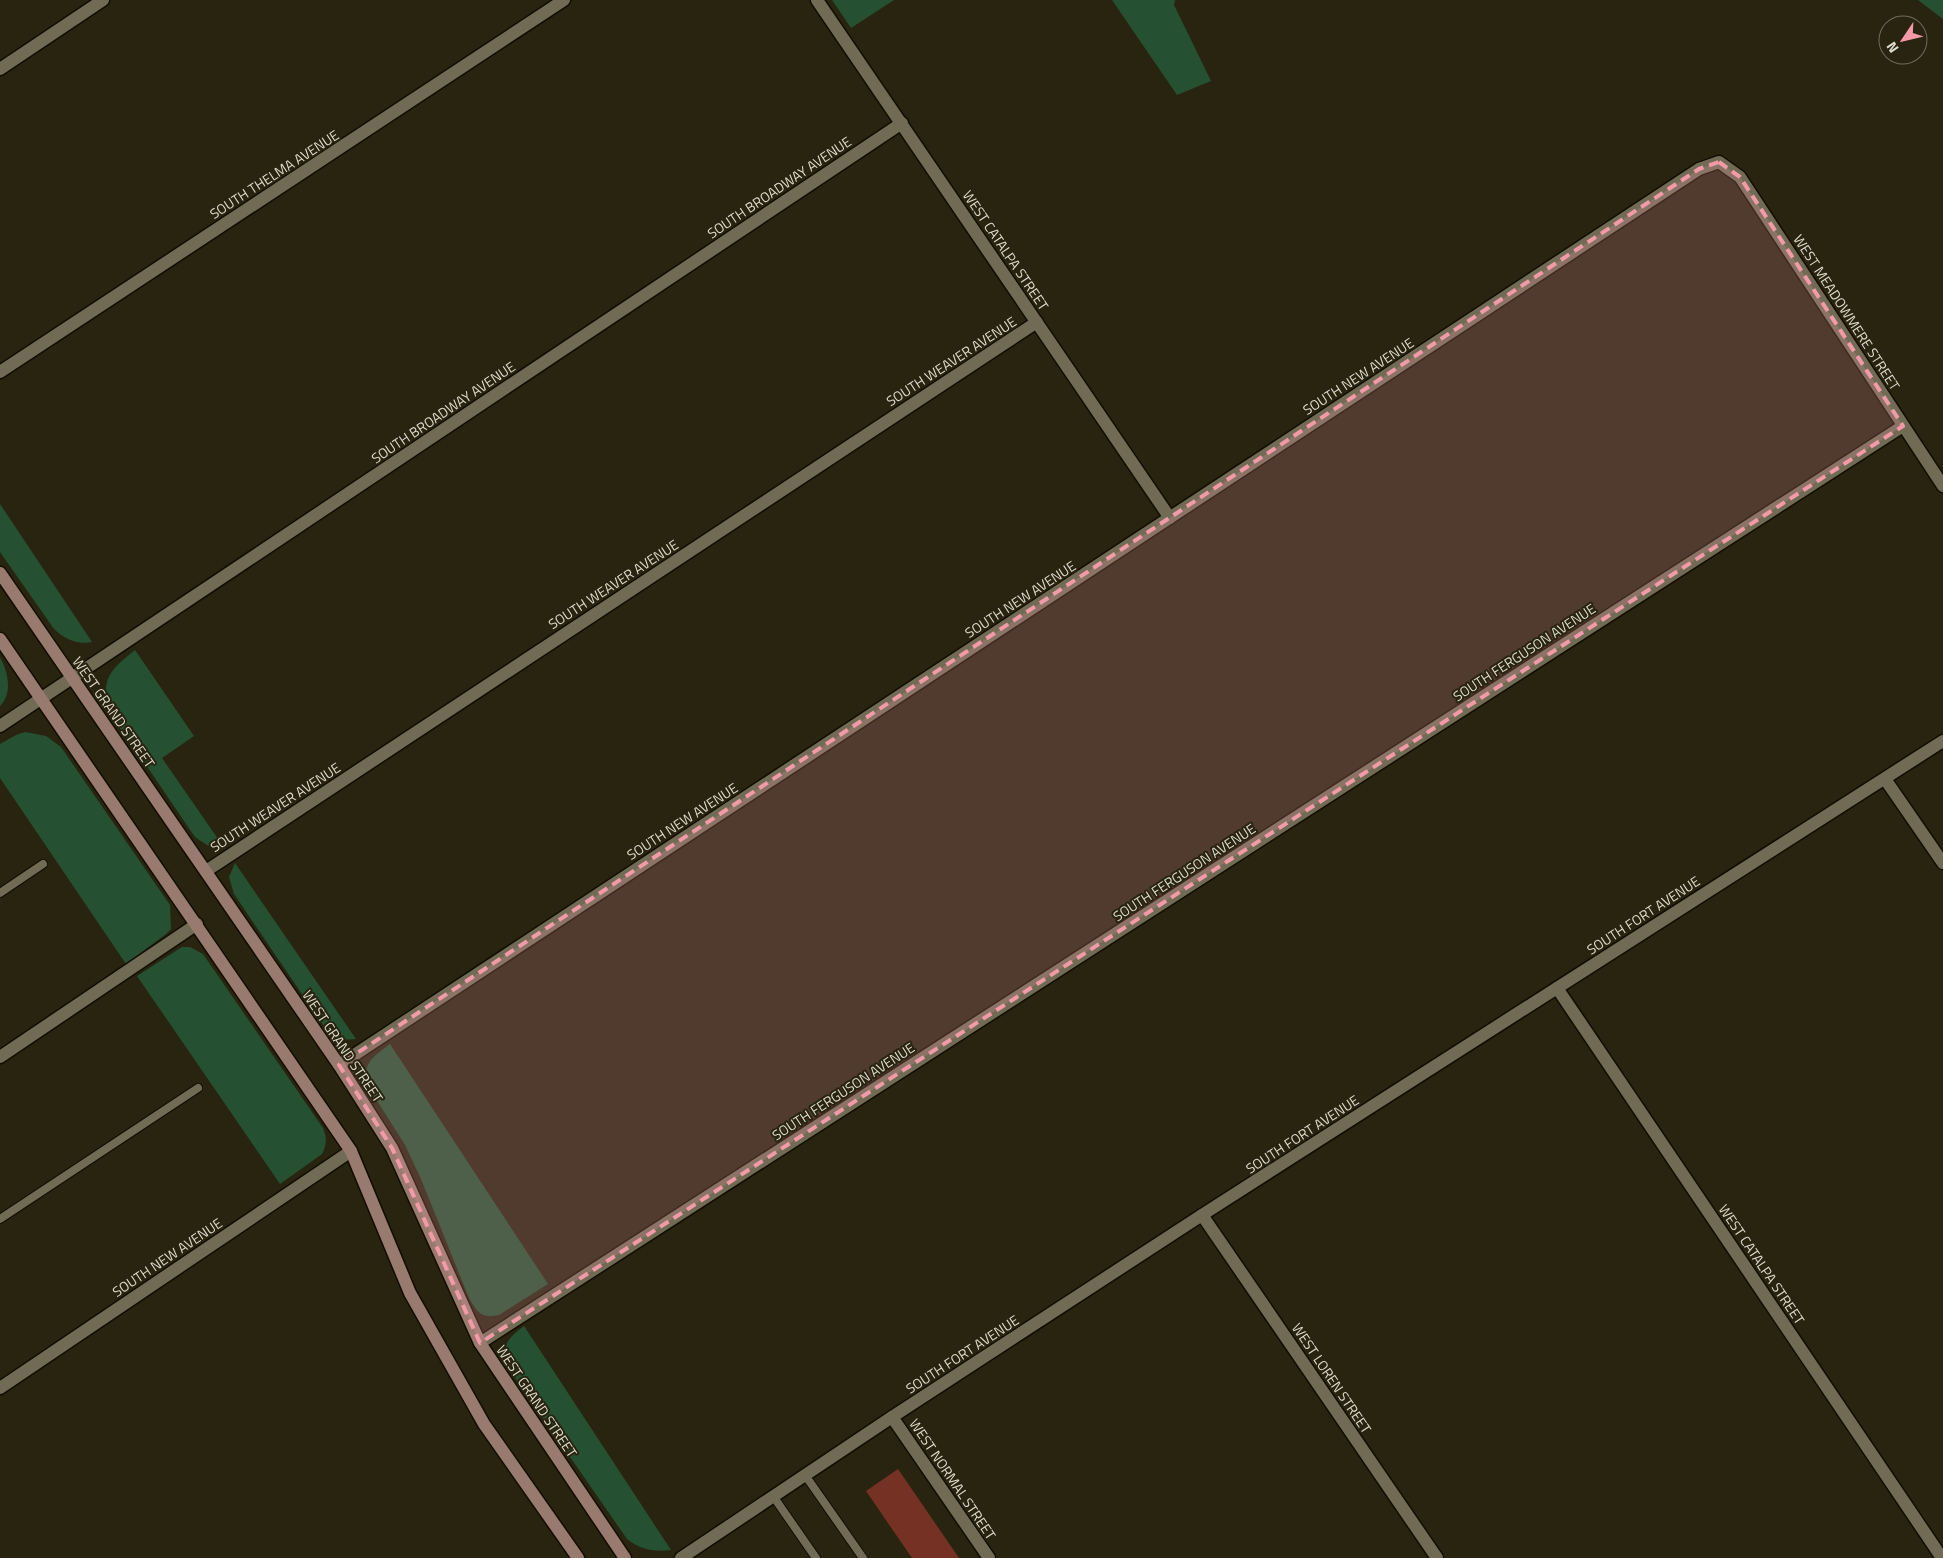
<svg xmlns="http://www.w3.org/2000/svg" width="1943" height="1558" font-family="'Titillium Web',sans-serif">
	<style>
		.green { fill: #255132 }
		.building { fill: #753124 }
		.lines { fill: none; stroke-linecap: round; stroke-linejoin: round }
		.service-casing { stroke: #120d00; stroke-width: 10 }
		.minor-casing { stroke: #120d00; stroke-width: 15 }
		.tertiary-casing { stroke: #120d00; stroke-width: 15 }
		.secondary-casing { stroke: #120d00; stroke-width: 15 }
		.service { stroke: #716b55; stroke-width: 8 }
		.minor { stroke: #716b55; stroke-width: 12 }
		.tertiary { stroke: #716b55; stroke-width: 12 }
		.secondary { stroke: #987a6e; stroke-width: 12 }
		.marked { fill: #f39aa8; fill-opacity: 0.2; stroke: #f39aa8; stroke-width: 4; stroke-dasharray: 10 6; stroke-linejoin: round }
		.labels { text-anchor: middle; dominant-baseline: central; stroke-width: 4; stroke-linejoin: round; paint-order: stroke }
		.street-label { font-size: 14px; fill: #dedbcf; stroke: #292410 }
	</style>
	<rect width="100%" height="100%" fill="#292410"/>
	<path class="green" d="M832,0H894L851,28Z
		M1112,0H1175L1174,5L1211,81L1177,95Z
		M1918,0H1943V19Z
		M0,504L92,642C76,645 65,639 54,629L0,552Z
		M135,650L194,736L162,758L225,849L210,847L195,837C179,814 164,791 148,768C134,748 107,716 106,692C105,672 122,661 135,650Z
		M0,657C8,672 13,693 0,706Z
		M25,732L46,736L61,747L170,905L171,929L166,934L126,964L0,778V744L16,735Z
		M235,863L356,1039C341,1041 333,1037 323,1025L234,894L229,877Z
		M182,947H190L203,954L323,1128C327,1138 327,1144 322,1154L280,1184L137,976Z
		M390,1044L548,1284L499,1315C481,1319 477,1312 469,1298L421,1179L405,1145L369,1088C360,1064 373,1057 390,1044Z
		M524,1326L671,1550C654,1552 641,1550 627,1539L509,1369C498,1348 508,1338 524,1326Z"/>
	<path class="building" d="M898,1469L959,1558H912L866,1491Z"/>
	<g class="lines">
		<g class="service-casing">
			<path id="service" d="M0,893L43,864
				M0,1219L198,1088
				M805,1475L863,1558
				M773,1496L816,1558"/>
		</g>
		<g class="minor-casing">
			<path id="minor" d="M817,0L1170,518
				M0,69L103,0
				M0,372L564,0
				M0,726L902,123
				M1885,779L1943,863
				M206,871L1037,322
				M1557,988L1942,1558
				M0,1057L197,924
				M339,1065L1699,169L1719,162L1740,177L1943,486
				M1202,1215L1437,1558
				M480,1343L1903,426
				M0,1388L351,1151
				M892,1417L989,1558"/>
		</g>
		<g class="tertiary-casing">
			<path id="tertiary" d="M681,1558L892,1417L1202,1215L1943,741"/>
		</g>
		<g class="secondary-casing">
			<path id="secondary" d="M0,573L339,1065L392,1148L480,1343L625,1558
				M0,639L351,1151L410,1293L484,1424L578,1558"/>
		</g>
		<use href="#service" class="service"/>
		<use href="#minor" class="minor"/>
		<use href="#tertiary" class="tertiary"/>
		<use href="#secondary" class="secondary"/>
	</g>
	<path class="marked" d="M1719,162L1740,177L1903,426L480,1343L392,1148L339,1065L1699,169Z"/>
	<g class="labels">
		<g class="street-label">
			<text transform="translate(274 174) rotate(-33)">SOUTH THELMA AVENUE</text>
			<text transform="translate(779 187) rotate(-34)">SOUTH BROADWAY AVENUE</text>
			<text transform="translate(1006 250) rotate(56)">WEST CATALPA STREET</text>
			<text transform="translate(1847 312) rotate(57)">WEST MEADOWMERE STREET</text>
			<text transform="translate(951 361) rotate(-33)">SOUTH WEAVER AVENUE</text>
			<text transform="translate(1358 376) rotate(-33)">SOUTH NEW AVENUE</text>
			<text transform="translate(443 412) rotate(-34)">SOUTH BROADWAY AVENUE</text>
			<text transform="translate(613 584) rotate(-33)">SOUTH WEAVER AVENUE</text>
			<text transform="translate(1020 599) rotate(-33)">SOUTH NEW AVENUE</text>
			<text transform="translate(1524 652) rotate(-33)">SOUTH FERGUSON AVENUE</text>
			<text transform="translate(114 712) rotate(55)">WEST GRAND STREET</text>
			<text transform="translate(275 807) rotate(-33)">SOUTH WEAVER AVENUE</text>
			<text transform="translate(682 821) rotate(-33)">SOUTH NEW AVENUE</text>
			<text transform="translate(1184 872) rotate(-33)">SOUTH FERGUSON AVENUE</text>
			<text transform="translate(1643 915) rotate(-33)">SOUTH FORT AVENUE</text>
			<text transform="translate(343 1046) rotate(56)">WEST GRAND STREET</text>
			<text transform="translate(843 1091) rotate(-33)">SOUTH FERGUSON AVENUE</text>
			<text transform="translate(1302 1134) rotate(-33)">SOUTH FORT AVENUE</text>
			<text transform="translate(167 1257) rotate(-34)">SOUTH NEW AVENUE</text>
			<text transform="translate(1762 1264) rotate(56)">WEST CATALPA STREET</text>
			<text transform="translate(962 1354) rotate(-33)">SOUTH FORT AVENUE</text>
			<text transform="translate(1332 1378) rotate(56)">WEST LOREN STREET</text>
			<text transform="translate(537 1401) rotate(56)">WEST GRAND STREET</text>
			<text transform="translate(953 1479) rotate(56)">WEST NORMAL STREET</text>
		</g>
	</g>
	<g transform="translate(1903 40) rotate(235)"><circle r="24" fill="#292410" stroke="#716d5c"/>
	<path d="M0-4L9 19L0 12L-9 19Z" fill="#f39aa8"/>
	<text y="-8" font-size="14" font-weight="bold" text-anchor="middle" fill="#dedbcf">N</text>
	</g>
</svg>
